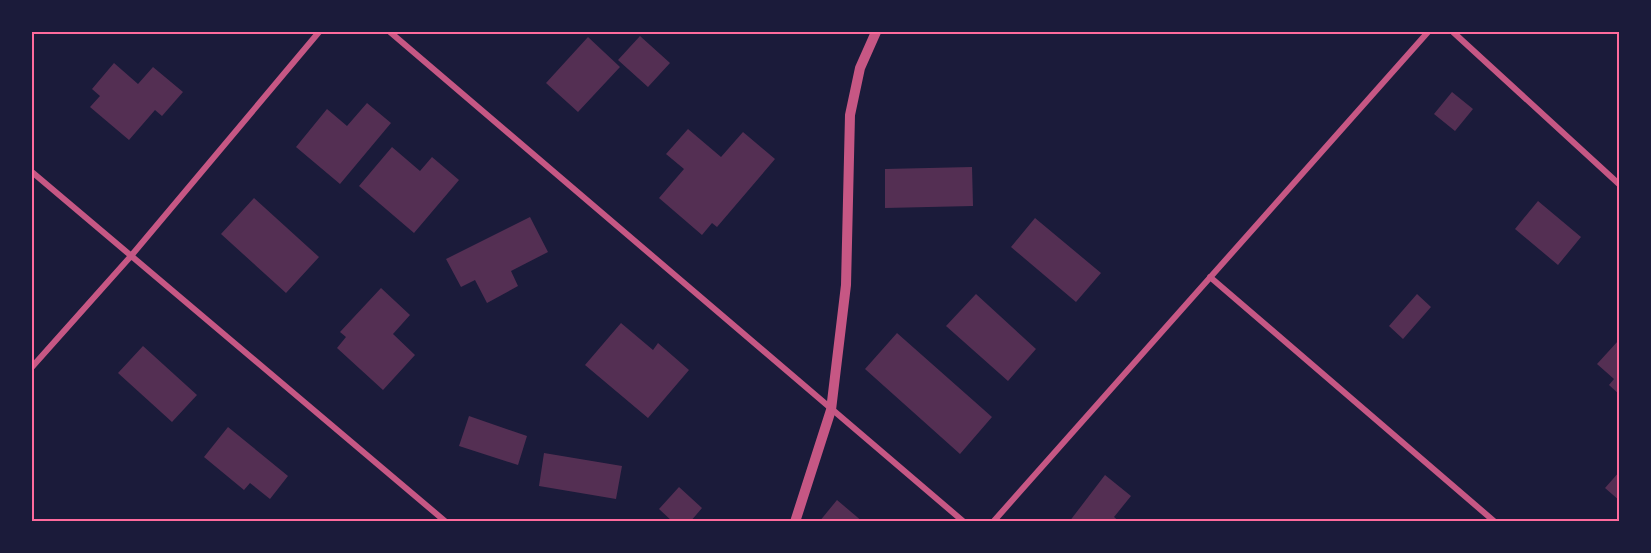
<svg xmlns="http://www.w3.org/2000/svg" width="1651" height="553" font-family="'Open Sans',sans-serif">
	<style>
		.building { fill: #542f53 }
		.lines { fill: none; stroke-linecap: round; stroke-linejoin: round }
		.minor { stroke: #c65784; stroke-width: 6 }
		.tertiary { stroke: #c65784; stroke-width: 10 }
		.neatline { fill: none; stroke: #ff6b9d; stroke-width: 2 }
	</style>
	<rect width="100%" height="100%" fill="#1b1b3a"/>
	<path class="building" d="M640,36L670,63L648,87L618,60Z
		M588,37L620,67L578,112L546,83Z
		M114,63L138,84L153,67L183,92L162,116L155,110L129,140L90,107L100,96L92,89Z
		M1452,92L1473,109L1455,131L1434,114Z
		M367,103L391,123L340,184L296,147L327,109L347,126Z
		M688,129L721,157L743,132L775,159L717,227L712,223L702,235L659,198L684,169L666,154Z
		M392,147L420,171L432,157L459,180L414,233L359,186Z
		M972,167L973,206L885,208V169Z
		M254,198L319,257L286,293L221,234Z
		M1538,201L1581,237L1558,265L1515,229Z
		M530,217L548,252L511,271L518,286L487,303L475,280L461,287L446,259Z
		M1035,218L1101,273L1076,302L1011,247Z
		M381,288L410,315L393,334L415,355L383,390L337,348L346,337L340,332Z
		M976,294L1036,349L1008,381L946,326Z
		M1417,294L1431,307L1403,339L1389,326Z
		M621,323L653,350L658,343L689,370L648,418L585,365Z
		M897,333L992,417L960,454L865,369Z
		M1618,341L1620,343V395L1609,385L1614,379L1597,364Z
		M143,346L197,395L172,422L118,373Z
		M469,416L527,436L518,465L459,446Z
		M228,427L288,476L270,499L250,483L244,490L204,457Z
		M544,453L622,466L616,499L539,486Z
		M1620,471V501L1605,488Z
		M1105,475L1131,496L1114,517L1120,522H1069Z
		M679,487L702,508L690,522H673L659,509Z
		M837,500L863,522H819Z"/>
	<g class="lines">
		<path class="minor" d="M390,32L964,522
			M1453,32L1620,185
			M32,172L446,522
			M1210,277L1495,522
			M32,367L131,256L319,32
			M993,522L1428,32"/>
		<path class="tertiary" d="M795,522L831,410L846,285L850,115L860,68L876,32"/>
	</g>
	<rect width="1651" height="553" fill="none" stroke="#1b1b3a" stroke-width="66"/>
	<rect x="33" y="33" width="1585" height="487" class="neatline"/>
</svg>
